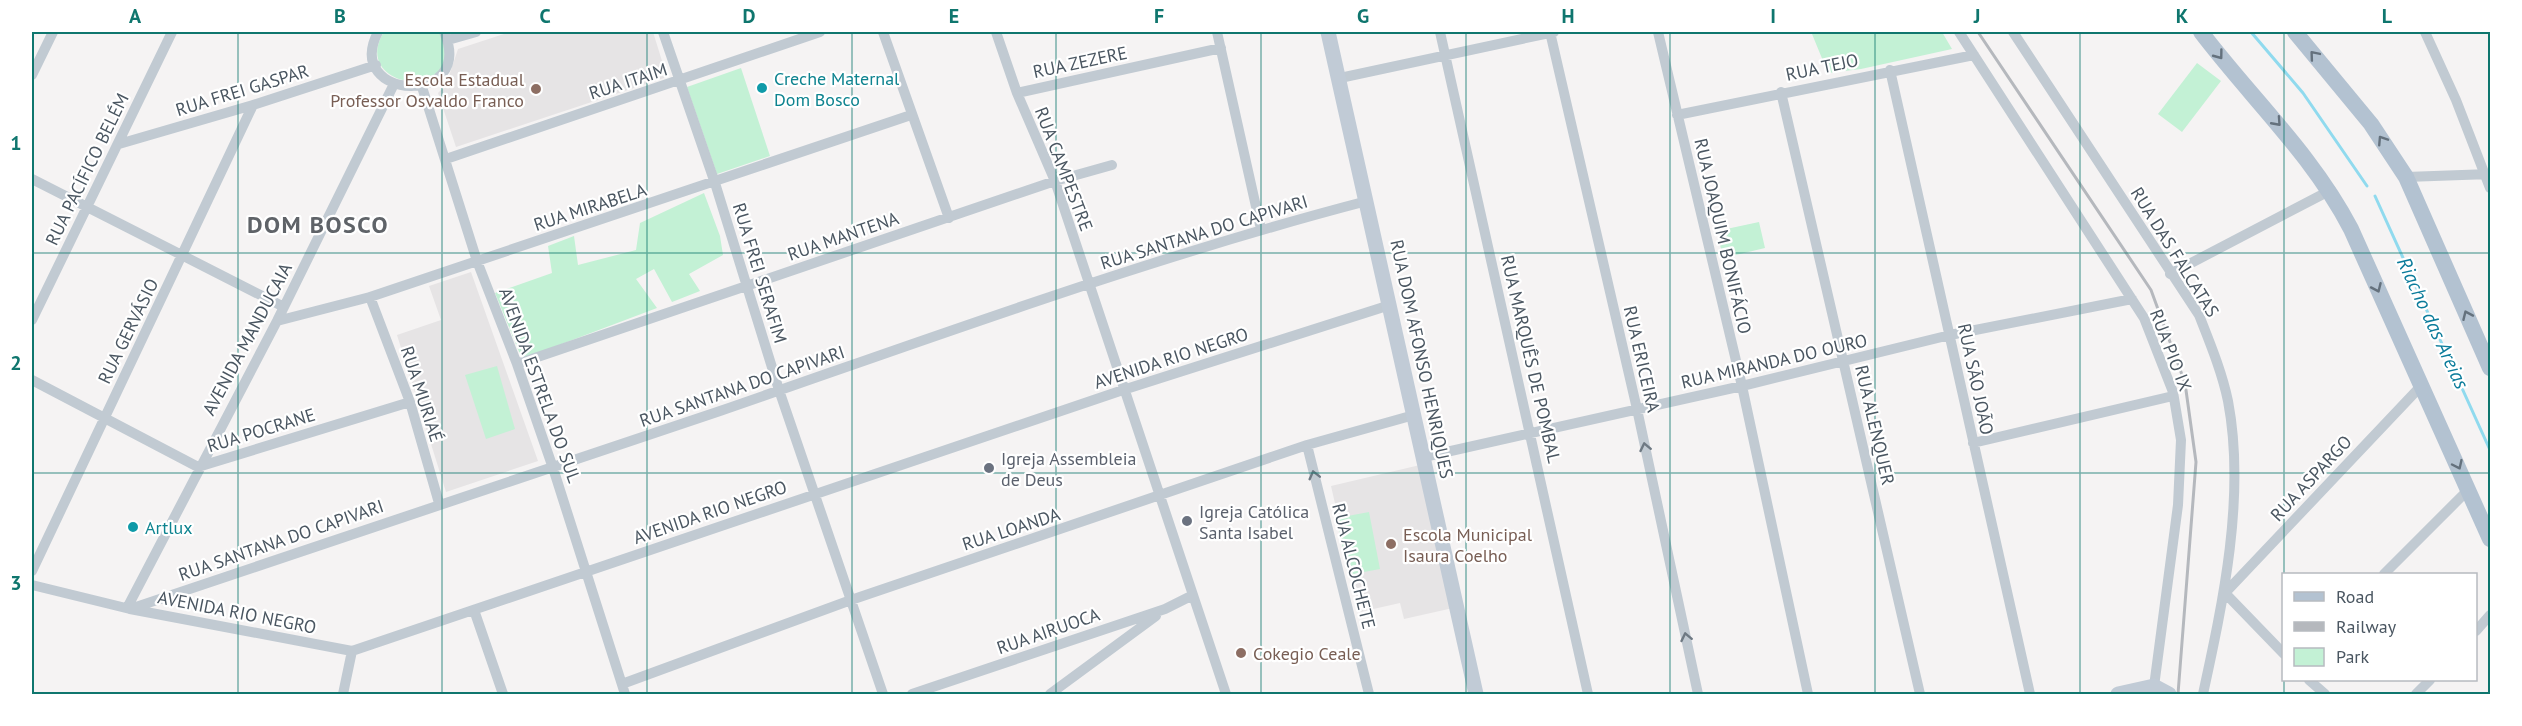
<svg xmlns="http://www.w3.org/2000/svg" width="2522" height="726" font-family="'PT Sans',sans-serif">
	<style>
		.education { fill: #e6e4e5 }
		.green { fill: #c3f1d5 }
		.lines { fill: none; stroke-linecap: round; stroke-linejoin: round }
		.stream { stroke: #90daee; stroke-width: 3 }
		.street { stroke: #c1cad2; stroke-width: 10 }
		.secondary { stroke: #c1cbd6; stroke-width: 15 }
		.primary { stroke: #b3c2d1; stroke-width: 16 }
		.rail { stroke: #b5b8bd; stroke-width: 3 }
		.oneway { stroke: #64717d }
		.oneway2 { stroke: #6e7983 }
		.grid { fill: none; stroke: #0f766e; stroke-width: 1.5; stroke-opacity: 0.55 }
		.culture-dot { fill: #0f9aa8; stroke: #fff; stroke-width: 2 }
		.education-dot { fill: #8d6e63; stroke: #fff; stroke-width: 2 }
		.worship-dot { fill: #6b7280; stroke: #fff; stroke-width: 2 }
		.labels { text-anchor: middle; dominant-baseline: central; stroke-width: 4.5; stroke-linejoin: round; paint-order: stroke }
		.street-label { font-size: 18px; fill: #4a5661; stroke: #fff }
		.culture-label { font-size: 18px; fill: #0d838f; stroke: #fff; text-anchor: start }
		.education-label { font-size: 18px; fill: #785e54; stroke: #fff; text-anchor: start }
		.worship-label { font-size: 18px; fill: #5b616d; stroke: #fff; text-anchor: start }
		.water-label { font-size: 20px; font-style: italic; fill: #0c7c9b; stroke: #fff }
		.district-label { font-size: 24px; font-weight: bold; letter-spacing: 1.5px; fill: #5f6368; stroke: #fff }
		.neatline { fill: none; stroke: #0f766e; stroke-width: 2 }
		.grid-label { font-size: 20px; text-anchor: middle; font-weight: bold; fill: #0f766e }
	</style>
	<rect width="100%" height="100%" fill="#f5f3f3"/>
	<path class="education" d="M510,32H653L667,77L456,147L438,93L446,85L458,49Z
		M471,272L538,461L446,492L397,335L441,320L429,286Z
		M1420,465L1453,608L1404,619L1400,603L1360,612L1331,486Z"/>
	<path class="green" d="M384,32H439C441,37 444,44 445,50C449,103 351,84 384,32Z
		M1808,32H1942L1952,49L1861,69L1828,73L1812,34Z
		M2197,63L2221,81L2182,132L2158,114Z
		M741,68L770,156L717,174L687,87Z
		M704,193L720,236L723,255L689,274L700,291L672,302L654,269L636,279L657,308L522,359L495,293L552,273L548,246L574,236L578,265L636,250L640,223Z
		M1759,222L1765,248L1723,258L1717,231Z
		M497,366L515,429L486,439L465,375Z
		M1369,512L1380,569L1348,575L1337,518Z"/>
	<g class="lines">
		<path class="stream" d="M2251,32L2303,93L2367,186
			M2375,196L2490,450"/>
		<path class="street" d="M378,32C342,101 477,107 444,32
			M663,32L715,183L779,390L883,694
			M883,32L949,218
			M996,32L1017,93L1055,181L1226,694
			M1217,32L1261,229
			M1440,32L1588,694
			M1550,32L1637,409L1698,694
			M1658,32L1742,386L1808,694
			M1959,32L2144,318L2173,392L2181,440L2178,505L2153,694
			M2013,32L2199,315C2210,343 2222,372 2228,401C2246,496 2223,602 2203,694
			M2425,32L2456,100L2490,188
			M448,40L476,32
			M1890,70L2030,694
			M32,75L53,32
			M1340,78L1554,32
			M422,87L477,261L517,364L553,468L625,694
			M1781,92L1920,694
			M1017,93L1221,48
			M1677,115L1974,55
			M119,144L253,105L376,65
			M446,159L820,32
			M2406,177L2490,174
			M32,179L284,307
			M2170,274L2331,190
			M370,297L410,402L439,503
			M32,320L172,32
			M277,321L370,297L911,115
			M517,364L1055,181L1112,165
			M32,380L198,467L410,402
			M1973,443L2173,396
			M1307,445L1369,694
			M1424,457L1742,386L1950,335L2132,299
			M32,571L253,105
			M2384,574L2469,489
			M32,585L130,609L352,651L1123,390L1390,305
			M127,608L277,321L394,84
			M130,609C326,542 524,478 720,411C934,337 1148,258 1367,201
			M474,610L503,694
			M2476,631L2490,615
			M2284,654L2225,593L2421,386
			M2309,680L2325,694
			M622,684L851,600L1307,445L1414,415
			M343,694L352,651
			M912,694L1165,609L1193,595
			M1050,694L1156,616
			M2416,694L2430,680"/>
		<path class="secondary" d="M1328,32L1476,694
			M2118,694L2154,686L2169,694"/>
		<path class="primary" d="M2201,32C2251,98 2312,154 2351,229L2490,539
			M2295,32L2371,124L2406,177L2490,368"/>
		<path class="rail" d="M1978,32L2151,290L2185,383L2196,462L2178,694"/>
	</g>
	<defs><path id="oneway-chevron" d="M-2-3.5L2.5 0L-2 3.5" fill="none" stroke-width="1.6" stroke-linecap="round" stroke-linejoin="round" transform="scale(1.5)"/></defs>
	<g class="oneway">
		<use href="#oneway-chevron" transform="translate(2219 55) rotate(53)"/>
		<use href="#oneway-chevron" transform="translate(2314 55) rotate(-130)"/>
		<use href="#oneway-chevron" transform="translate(2277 122) rotate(48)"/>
		<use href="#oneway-chevron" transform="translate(2382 140) rotate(-123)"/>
		<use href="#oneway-chevron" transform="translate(2377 288) rotate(66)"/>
		<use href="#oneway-chevron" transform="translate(2467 315) rotate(-114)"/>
		<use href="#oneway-chevron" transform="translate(2458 465) rotate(65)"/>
	</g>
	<g class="oneway2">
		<use href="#oneway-chevron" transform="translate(1645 447) rotate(-102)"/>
		<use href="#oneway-chevron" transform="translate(1314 475) rotate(-104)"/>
		<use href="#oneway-chevron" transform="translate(1686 637) rotate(-102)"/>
	</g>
	<path class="grid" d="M238,32V694M442,32V694M647,32V694M852,32V694M1056,32V694M1261,32V694M1466,32V694M1670,32V694M1875,32V694M2080,32V694M2284,32V574M32,253H2490M32,473H2490M2284,680V694"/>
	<g class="culture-dot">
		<circle cx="762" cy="88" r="6"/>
		<circle cx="133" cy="527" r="6"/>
	</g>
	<g class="education-dot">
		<circle cx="536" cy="89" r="6"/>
		<circle cx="1391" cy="544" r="6"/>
		<circle cx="1241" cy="653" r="6"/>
	</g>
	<g class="worship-dot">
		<circle cx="989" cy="468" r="6"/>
		<circle cx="1187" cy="521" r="6"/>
	</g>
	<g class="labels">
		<g class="street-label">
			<text transform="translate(1080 62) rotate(-12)">RUA ZEZERE</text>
			<text transform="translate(1822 67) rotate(-12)">RUA TEJO</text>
			<text transform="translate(628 81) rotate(-18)">RUA ITAIM</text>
			<text transform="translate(242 90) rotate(-17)">RUA FREI GASPAR</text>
			<text transform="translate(87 169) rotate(-64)">RUA PACÍFICO BELÉM</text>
			<text transform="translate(1064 169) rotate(69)">RUA CAMPESTRE</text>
			<text transform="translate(590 207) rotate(-18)">RUA MIRABELA</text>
			<text transform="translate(1204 232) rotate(-17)">RUA SANTANA DO CAPIVARI</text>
			<text transform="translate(843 236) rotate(-19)">RUA MANTENA</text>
			<text transform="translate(1723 236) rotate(77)">RUA JOAQUIM BONIFÁCIO</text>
			<text transform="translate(2175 252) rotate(58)">RUA DAS FALCATAS</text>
			<text transform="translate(760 273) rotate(73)">RUA FREI SERAFIM</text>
			<text transform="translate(128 331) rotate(-64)">RUA GERVÁSIO</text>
			<text transform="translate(247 339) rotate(-62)">AVENIDA MANDUCAIA</text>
			<text transform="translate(2171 350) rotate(69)">RUA PIO IX</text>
			<text transform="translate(1171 358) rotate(-18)">AVENIDA RIO NEGRO</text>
			<text transform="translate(1422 359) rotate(78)">RUA DOM AFONSO HENRIQUES</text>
			<text transform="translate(1531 359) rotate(77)">RUA MARQUÊS DE POMBAL</text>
			<text transform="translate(1642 359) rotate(77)">RUA ERICEIRA</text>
			<text transform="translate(1774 361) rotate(-13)">RUA MIRANDA DO OURO</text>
			<text transform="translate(1976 379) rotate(78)">RUA SÃO JOÃO</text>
			<text transform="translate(540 385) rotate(70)">AVENIDA ESTRELA DO SUL</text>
			<text transform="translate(742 386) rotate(-19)">RUA SANTANA DO CAPIVARI</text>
			<text transform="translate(422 394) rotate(72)">RUA MURIAÉ</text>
			<text transform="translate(1875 425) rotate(77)">RUA ALENQUER</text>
			<text transform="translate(261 430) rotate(-17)">RUA POCRANE</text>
			<text transform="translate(2311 478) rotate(-47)">RUA ASPARGO</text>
			<text transform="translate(710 512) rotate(-19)">AVENIDA RIO NEGRO</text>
			<text transform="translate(1011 529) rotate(-18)">RUA LOANDA</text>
			<text transform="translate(281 540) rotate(-19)">RUA SANTANA DO CAPIVARI</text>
			<text transform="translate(1354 566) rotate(76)">RUA ALCOCHETE</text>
			<text transform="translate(237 612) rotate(11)">AVENIDA RIO NEGRO</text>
			<text transform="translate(1048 631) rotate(-19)">RUA AIRUOCA</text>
		</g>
		<g class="culture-label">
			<text x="774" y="78">Creche Maternal<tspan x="774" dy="21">Dom Bosco</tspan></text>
			<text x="145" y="527">Artlux</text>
		</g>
		<g class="education-label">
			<text x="524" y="79" text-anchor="end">Escola Estadual<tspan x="524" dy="21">Professor Osvaldo Franco</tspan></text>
			<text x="1403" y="534">Escola Municipal<tspan x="1403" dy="21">Isaura Coelho</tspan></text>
			<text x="1253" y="653">Cokegio Ceale</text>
		</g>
		<g class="worship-label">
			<text x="1001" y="458">Igreja Assembleia<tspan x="1001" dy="21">de Deus</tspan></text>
			<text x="1199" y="511">Igreja Católica<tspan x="1199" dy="21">Santa Isabel</tspan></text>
		</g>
		<g class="water-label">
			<text transform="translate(2433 323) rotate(65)">Riacho das Areias</text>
		</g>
		<g class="district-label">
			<text x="318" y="224">DOM BOSCO</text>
		</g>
	</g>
	<rect width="2522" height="726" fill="none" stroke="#ffffff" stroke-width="66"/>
	<rect x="2282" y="573" width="195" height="108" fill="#ffffff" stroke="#b7bbc0" stroke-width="1.5"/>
	<rect x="2294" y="592" width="30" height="9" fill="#b3c2d1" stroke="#b7bbc0" stroke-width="1.5"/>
	<text x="2336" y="603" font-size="18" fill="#4a5661">Road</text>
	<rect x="2294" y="622" width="30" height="9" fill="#b5b8bd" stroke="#b7bbc0" stroke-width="1.5"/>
	<text x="2336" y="633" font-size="18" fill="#4a5661">Railway</text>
	<rect x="2294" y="648" width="30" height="18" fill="#c3f1d5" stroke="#b7bbc0" stroke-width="1.5"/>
	<text x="2336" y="663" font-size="18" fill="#4a5661">Park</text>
	<rect x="33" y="33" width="2456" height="660" class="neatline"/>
	<g class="grid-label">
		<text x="135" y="23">A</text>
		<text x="340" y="23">B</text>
		<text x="545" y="23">C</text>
		<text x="749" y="23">D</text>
		<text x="954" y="23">E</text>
		<text x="1159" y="23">F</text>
		<text x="1363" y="23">G</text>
		<text x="1568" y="23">H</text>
		<text x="1773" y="23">I</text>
		<text x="1977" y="23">J</text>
		<text x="2182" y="23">K</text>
		<text x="2387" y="23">L</text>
		<text x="16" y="150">1</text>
		<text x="16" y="370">2</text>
		<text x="16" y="590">3</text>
	</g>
</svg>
